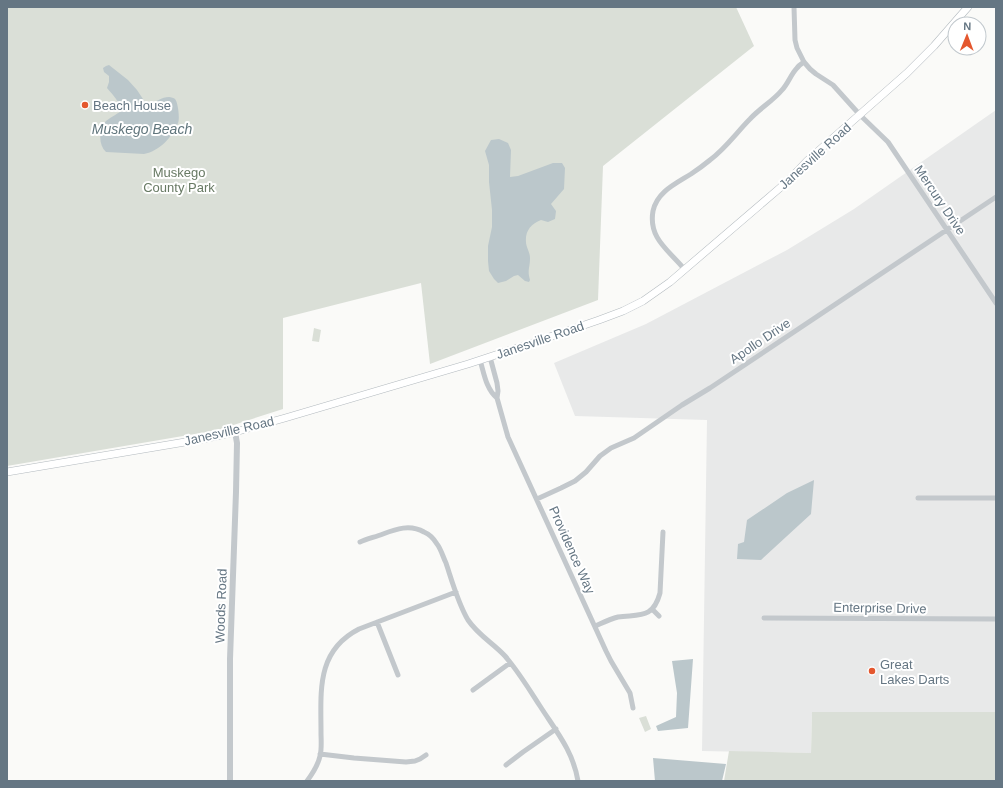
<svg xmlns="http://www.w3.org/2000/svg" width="1003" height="788" font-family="Arial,sans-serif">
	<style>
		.built { fill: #e8e9e9 }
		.green { fill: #dadfd7 }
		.water { fill: #bbc7cb }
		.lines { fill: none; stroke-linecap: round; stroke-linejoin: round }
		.secondary-casing { stroke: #b3babf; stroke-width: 8 }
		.minor { stroke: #c3c8cc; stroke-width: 5 }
		.tertiary { stroke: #c3c8cc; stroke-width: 6 }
		.secondary { stroke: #fff; stroke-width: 7 }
		.poi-dot { fill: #e4572e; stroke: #fff; stroke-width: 1.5 }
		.labels { text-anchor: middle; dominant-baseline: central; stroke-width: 4; stroke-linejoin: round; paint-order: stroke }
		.poi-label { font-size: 13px; fill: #657683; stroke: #fff; text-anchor: start }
		.street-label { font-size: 13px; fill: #657683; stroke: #fff }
		.park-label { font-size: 13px; fill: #687a64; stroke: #fff }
		.water-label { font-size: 14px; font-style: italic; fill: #60757c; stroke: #fff }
	</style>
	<rect width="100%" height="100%" fill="#fafaf8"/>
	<path class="built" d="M996,110V712H812L811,753L702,751L707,420L575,416L554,363L646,324L787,250L854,209Z"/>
	<path class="green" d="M7,7H736L754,46L603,166L598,300L430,364L421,283L283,318V409L218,430L7,466Z
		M314,328L321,330L319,342L312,341Z
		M812,712H996V781H724L729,751L811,753Z
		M646,716L651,729L645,732L639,718Z"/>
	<path class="water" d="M109,65L128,80L137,90L147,105H149C155,102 162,97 169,97C171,97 174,98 175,99C178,102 180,119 178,123C172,137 160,151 144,154L106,152C98,144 99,131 105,122C109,118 116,115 121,111C120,102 113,95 107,88L109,82V76L104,72L103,68L106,66Z
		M499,139L508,143L511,150L510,177L518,176L553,163H562L565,168L564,189L551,204L556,211L555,219L548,222L541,220C531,224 525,231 526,242C526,247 530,252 530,258C530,268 527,270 530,280L529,282L525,281L518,275L514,276L506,281L498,283L494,279L489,271L488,261V246L492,227V210L489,182V165L485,151L491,140Z
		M814,480L811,514L761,560L737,559L738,544L744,542L747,520L787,493Z
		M693,659L688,728L658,731L656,726L676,717L677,693L672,661Z
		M653,758L726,764L722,781H655Z"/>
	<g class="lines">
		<g class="secondary-casing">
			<path id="secondary" d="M7,472L203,439L235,432L285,418L468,364L529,344L599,320L623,311L643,301L670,282L788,181L807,161L907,73L934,46L968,7"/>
		</g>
		<path class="minor" d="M794,7L795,40L797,48L804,62L810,69L816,74L833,85L860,115L888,142L996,303
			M685,270C670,251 648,239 653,211C657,192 675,184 691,174C697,170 704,165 710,160C726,148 737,132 750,119C760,108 773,101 782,90C788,84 791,74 797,68C799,65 801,64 804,62
			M490,357L497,383L498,391L497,398L508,437L606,651L611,661L630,693L633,708
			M480,360C484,373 486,389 497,398
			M918,498H996
			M537,499L561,488L575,481L586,472L600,456L611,448L634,438L682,405L710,388L996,197
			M360,542C367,539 375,537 383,534C396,529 410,524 424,532C429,534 434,539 437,544C441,549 443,557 446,563C452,581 458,603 468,620C478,635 493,643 505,656C518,671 529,689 540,706C556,731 573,751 578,781
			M652,609L659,616
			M764,618L996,619
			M377,622L398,675
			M595,626C602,623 610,619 618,617C640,614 653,619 660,593L663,532
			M473,690L510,663
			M320,754L354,758L406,762L415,761L420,759L426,755
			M506,765L523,752L556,729
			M307,781C313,773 318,765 320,756C322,749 321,740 321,732C321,691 316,651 359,629L456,592"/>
		<path class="tertiary" d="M230,781V659L236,492L237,443L235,432"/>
		<use href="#secondary" class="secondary"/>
	</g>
	<g class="poi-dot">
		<circle cx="85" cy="105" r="4"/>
		<circle cx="872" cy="671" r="4"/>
	</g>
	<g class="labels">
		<g class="poi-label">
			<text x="93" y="105">Beach House</text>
			<text x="880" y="664">Great<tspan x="880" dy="15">Lakes Darts</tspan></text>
		</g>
		<g class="street-label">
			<text transform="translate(815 156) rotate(-42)">Janesville Road</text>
			<text transform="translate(940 200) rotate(56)">Mercury Drive</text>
			<text transform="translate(540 340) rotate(-19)">Janesville Road</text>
			<text transform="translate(760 341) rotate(-34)">Apollo Drive</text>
			<text transform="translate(229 431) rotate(-13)">Janesville Road</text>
			<text transform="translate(572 550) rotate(66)">Providence Way</text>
			<text transform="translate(221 606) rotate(-88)">Woods Road</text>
			<text transform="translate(880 608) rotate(1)">Enterprise Drive</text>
		</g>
		<g class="park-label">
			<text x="179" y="172">Muskego<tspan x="179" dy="15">County Park</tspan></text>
		</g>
		<g class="water-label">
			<text x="142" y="129">Muskego Beach</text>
		</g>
	</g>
	<rect width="1003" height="788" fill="none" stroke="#657683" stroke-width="16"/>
	<g transform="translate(967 36) rotate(1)"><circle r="19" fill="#ffffff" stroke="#c1c8cd"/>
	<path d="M0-3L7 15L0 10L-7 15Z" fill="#e4572e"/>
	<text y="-6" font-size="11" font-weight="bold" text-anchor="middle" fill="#657683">N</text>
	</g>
</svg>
